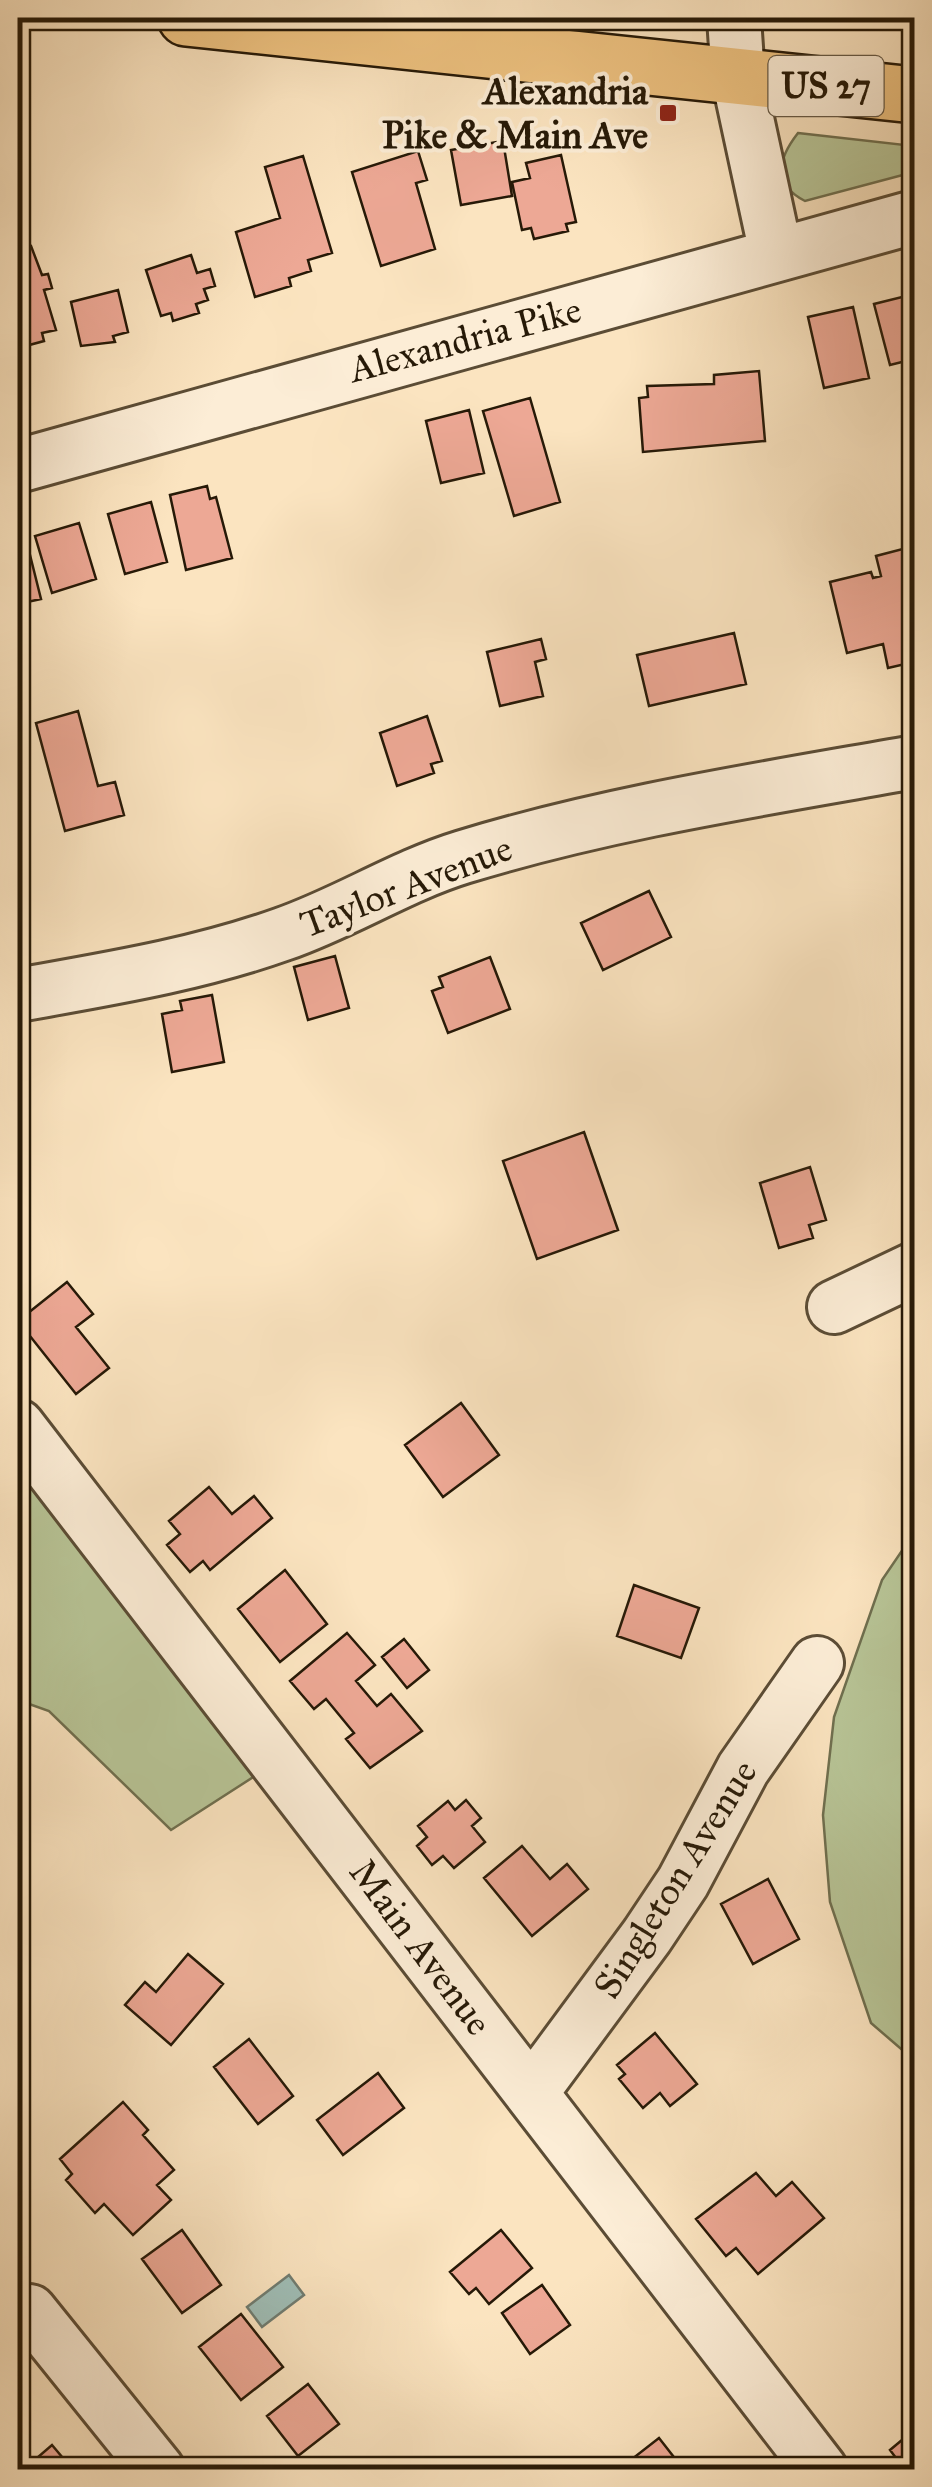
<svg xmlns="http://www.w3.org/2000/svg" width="932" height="2487" font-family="'IM FELL Great Primer',serif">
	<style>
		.green { fill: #b8c597; stroke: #6f6f4f; stroke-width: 2.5 }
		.water { fill: #9fbeb7; stroke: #6f7c71; stroke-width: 2.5 }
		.building { fill: #eda895; stroke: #261907; stroke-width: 2.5 }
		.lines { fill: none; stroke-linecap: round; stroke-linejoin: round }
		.minor-casing { stroke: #5b4c35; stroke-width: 58 }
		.major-casing { stroke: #261907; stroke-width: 60 }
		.minor { stroke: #fcedd6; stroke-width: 52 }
		.major { stroke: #eec280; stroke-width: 55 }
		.poi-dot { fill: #8f2418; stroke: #fcedd6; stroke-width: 4 }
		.labels { text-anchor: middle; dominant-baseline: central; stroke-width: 8; stroke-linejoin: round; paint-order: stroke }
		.shield { fill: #fcedd6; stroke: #665945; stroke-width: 2.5 }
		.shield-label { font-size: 35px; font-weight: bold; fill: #261907 }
		.poi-label { font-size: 38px; font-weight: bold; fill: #261907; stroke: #fcedd6; text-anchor: end }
		.street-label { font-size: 38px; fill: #261907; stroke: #fcedd6 }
	</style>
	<rect width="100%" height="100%" fill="#fbe4c0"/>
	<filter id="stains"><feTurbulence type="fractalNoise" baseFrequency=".002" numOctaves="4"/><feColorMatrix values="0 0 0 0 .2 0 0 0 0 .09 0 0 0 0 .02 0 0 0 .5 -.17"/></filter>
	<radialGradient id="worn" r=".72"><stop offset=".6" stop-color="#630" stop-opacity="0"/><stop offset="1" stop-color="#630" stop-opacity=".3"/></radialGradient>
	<path class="green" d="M798,133L914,146V172L805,201C772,184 777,160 798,133Z
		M18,1464L258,1774L171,1830L49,1711L18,1700Z
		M914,1533V1829L909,1854L914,1879V2060L871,2023L830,1902L823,1815L834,1717L882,1580Z"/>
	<path class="water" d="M289,2275L304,2295L262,2327L247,2307Z"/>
	<path class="building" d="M503,141L512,196L461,205L451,150Z
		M418,151L427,180L416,183L435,249L381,266L352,172Z
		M561,155L576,222L566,224L568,231L534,239L531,228L522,230L512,182L530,178L526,163Z
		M303,156L332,253L308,260L311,271L289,278L291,286L255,297L236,232L280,218L265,167Z
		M31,246L42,275L48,274L52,288L44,290L56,330L42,333L44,341L18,348V250Z
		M191,255L197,273L210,269L215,286L204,289L208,300L196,304L199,313L173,321L171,313L161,316L146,270Z
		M118,290L128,332L113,336L115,342L81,346L71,302Z
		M914,294V359L890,365L874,304Z
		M853,307L869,378L824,388L808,317Z
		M759,371L765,441L643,452L639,398L648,397L647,386L714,384V375Z
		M530,398L560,502L514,516L483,411Z
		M469,410L484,473L441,483L426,421Z
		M207,486L210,499L216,497L232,558L186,570L170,495Z
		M151,502L167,562L125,574L108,514Z
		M79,523L96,579L52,593L35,536Z
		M24,531L41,599L18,604V532Z
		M914,546V662L888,668L883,644L847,653L830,582L871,572L873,578L881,576L876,556Z
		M734,633L746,684L649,706L637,655Z
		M541,639L546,659L535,662L543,696L500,706L487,652Z
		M78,711L98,786L115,782L124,815L65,831L36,723Z
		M427,716L442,761L431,764L434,773L397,786L380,733Z
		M649,891L671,937L603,970L581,923Z
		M335,956L349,1008L308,1020L294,967Z
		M490,957L510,1009L448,1033L432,991L443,987L439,977Z
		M212,995L224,1062L172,1072L162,1014L182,1010L180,1001Z
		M914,1121V1161L903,1125Z
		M584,1132L618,1230L537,1259L503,1161Z
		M810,1167L826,1220L809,1225L813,1238L779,1248L760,1183Z
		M67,1282L93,1314L76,1327L109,1368L76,1394L18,1321Z
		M461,1403L499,1455L443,1497L405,1445Z
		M209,1487L232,1514L254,1496L272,1518L210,1570L203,1561L190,1572L167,1545L180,1534L169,1521Z
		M285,1570L327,1624L280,1662L238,1609Z
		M634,1585L699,1608L681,1658L617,1636Z
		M347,1633L375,1665L356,1681L377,1706L391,1694L422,1731L370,1768L346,1739L354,1733L326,1699L314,1709L290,1681Z
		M404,1639L429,1670L407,1688L382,1657Z
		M466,1800L481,1818L472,1826L485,1842L454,1868L443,1856L432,1865L417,1846L427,1837L418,1826L448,1801L455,1810Z
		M522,1846L550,1879L567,1864L588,1889L532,1936L484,1878Z
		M768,1879L799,1939L753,1964L721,1904Z
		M188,1954L223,1984L171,2045L125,2005L145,1982L156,1992Z
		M655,2033L697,2084L670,2106L660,2093L643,2108L619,2079L625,2074L617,2065Z
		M249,2039L293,2096L258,2124L214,2067Z
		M378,2073L404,2108L343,2155L317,2120Z
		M123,2102L148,2130L143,2135L174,2170L157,2185L171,2200L133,2235L104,2204L95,2213L66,2180L72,2174L60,2159Z
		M756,2173L776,2196L792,2182L824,2218L758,2274L736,2248L726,2256L696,2219Z
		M182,2230L221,2285L182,2313L142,2259Z
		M501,2230L532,2268L489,2304L476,2288L469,2294L450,2272Z
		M542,2285L570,2325L530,2354L502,2313Z
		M241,2314L283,2367L241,2400L199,2347Z
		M308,2384L339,2424L298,2456L267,2416Z
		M914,2430V2470H905L890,2450Z
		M659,2438L684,2470H625L623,2466Z
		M52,2445L73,2470H23Z"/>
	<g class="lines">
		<g class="minor-casing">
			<path id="minor" d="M734,18L738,77L776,253
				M18,466L914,217
				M18,995C107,979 196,965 283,934C344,913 401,876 463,857C610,812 763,789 914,762
				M834,1307L914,1269
				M18,1426L821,2470
				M531,2093L647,1936L683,1882L743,1769L817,1663
				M30,2311L158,2470"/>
		</g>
		<g class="major-casing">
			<path id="major" d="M186,18L914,95"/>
		</g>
		<use href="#minor" class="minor"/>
		<use href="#major" class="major"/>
	</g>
	<rect class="poi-dot" x="658" y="103" width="20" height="20" rx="5"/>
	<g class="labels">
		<rect class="shield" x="768.5" y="56" width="115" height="60" rx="8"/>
		<g class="shield-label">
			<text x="826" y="86">US 27</text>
		</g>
		<g class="poi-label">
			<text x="648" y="91">Alexandria<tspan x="648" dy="44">Pike &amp; Main Ave</tspan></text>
		</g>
		<g class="street-label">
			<text transform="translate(465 339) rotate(-15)">Alexandria Pike</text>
			<text transform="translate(406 886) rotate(-21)">Taylor Avenue</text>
			<text transform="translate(675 1879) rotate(-58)">Singleton Avenue</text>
			<text transform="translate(421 1947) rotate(53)">Main Avenue</text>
		</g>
	</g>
	<rect width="932" height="2487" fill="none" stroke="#fbe4c0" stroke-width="60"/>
	<rect x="20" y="20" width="892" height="2447" fill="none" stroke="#261907" stroke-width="5"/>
	<rect x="30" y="30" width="872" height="2427" fill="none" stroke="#261907" stroke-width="2.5"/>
	<rect width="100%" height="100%" filter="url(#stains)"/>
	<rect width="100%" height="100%" fill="url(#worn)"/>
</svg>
